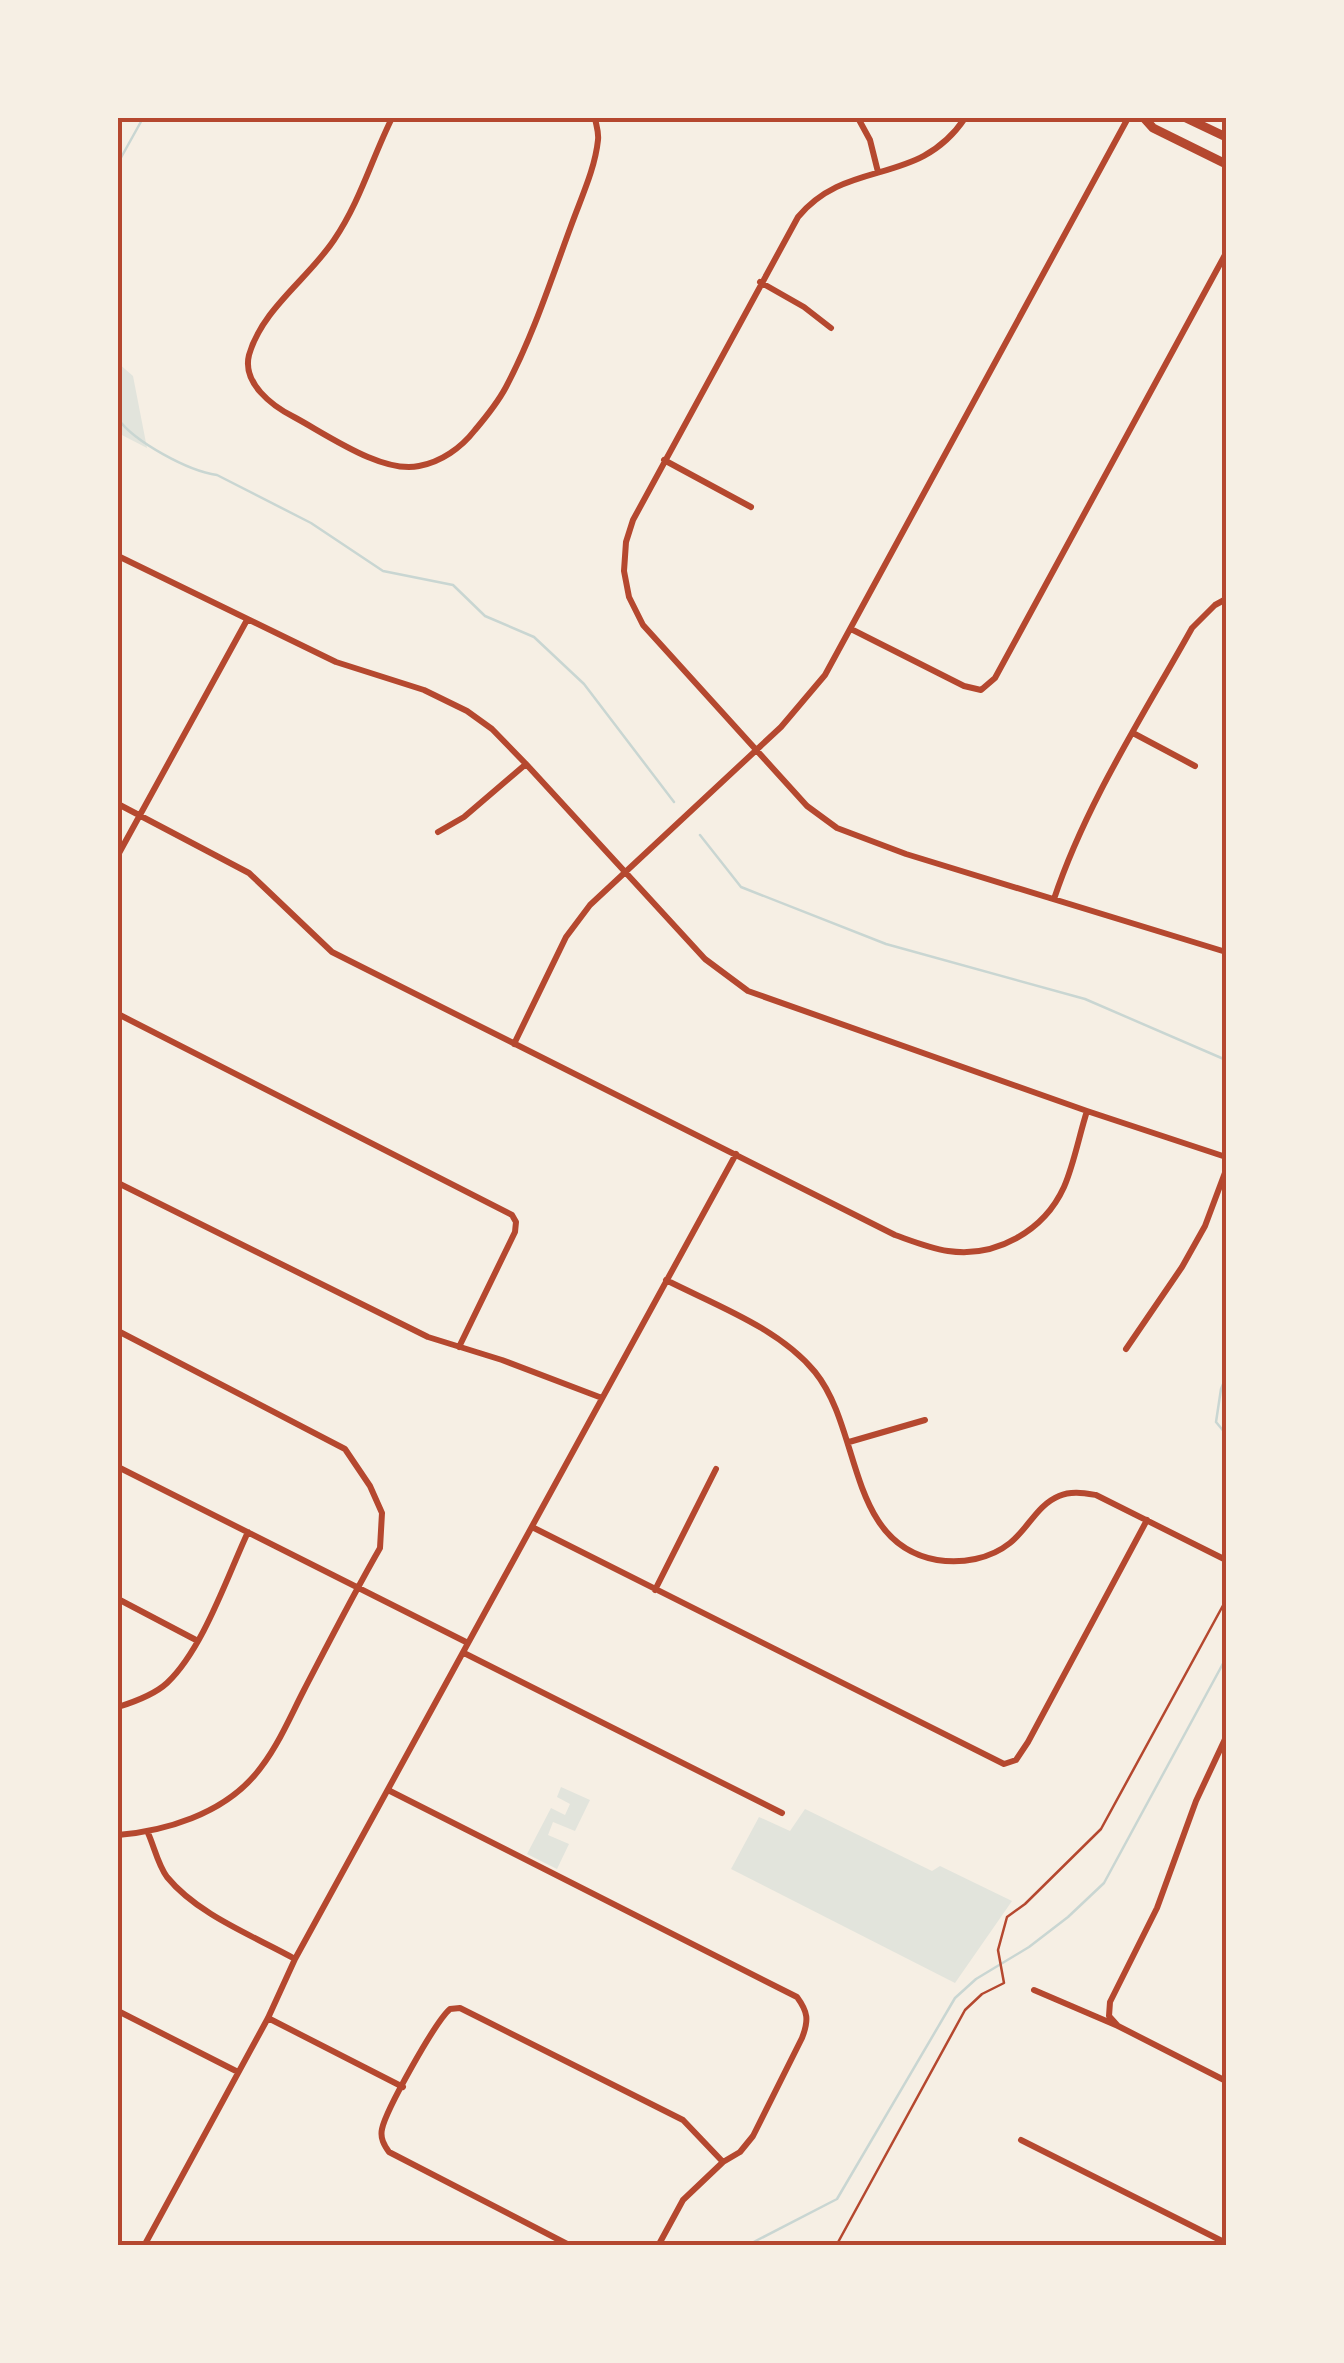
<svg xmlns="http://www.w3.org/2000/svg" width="1344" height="2363" font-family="'Archivo Narrow',sans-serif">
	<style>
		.green { fill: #e2e4dc }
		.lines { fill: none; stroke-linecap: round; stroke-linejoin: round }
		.stream { stroke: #c9d6d2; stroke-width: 2.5 }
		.path { stroke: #b5482f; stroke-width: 2.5 }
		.minor { stroke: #b5482f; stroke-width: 6 }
		.secondary { stroke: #b5482f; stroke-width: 9 }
		.neatline { fill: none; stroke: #b5482f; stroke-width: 4 }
	</style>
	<rect width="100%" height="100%" fill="#f6efe4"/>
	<path class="green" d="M118,363L133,376L147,448L118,433Z
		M561,1787L590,1800L575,1831L553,1822L548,1835L569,1844L557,1869L527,1854L551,1808L565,1815L570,1804L557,1797Z
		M805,1809L932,1871L940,1866L1012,1901L955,1983L731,1869L759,1817L790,1831Z"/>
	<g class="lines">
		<path class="stream" d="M118,163L143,118
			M118,419C135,442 188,471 217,475L311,523L383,571L453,585L485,616L534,637L584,684L674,802
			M700,835L741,887L886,944L1085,999L1226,1060
			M1226,1377L1221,1389L1216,1422L1226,1434
			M746,2246L837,2199L955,1998L976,1979L1029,1947L1068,1917L1104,1883L1226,1658"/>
		<path class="path" d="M836,2246L965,2010L982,1994L1004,1983L998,1950L1007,1917L1025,1904L1101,1829L1226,1600"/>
		<path class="minor" d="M392,118C372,158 360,202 334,240C308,279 262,309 249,355C242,383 272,406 294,417C326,434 382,474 419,466C441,462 461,448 475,430C486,417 498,402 506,387C533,336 551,280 571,226C581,198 595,169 598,140C599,132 596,125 595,118
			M858,118L870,140L878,172
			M965,118C918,188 848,157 798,217L633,520L626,542L624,571L629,597L643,625L807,806L837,828L906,854L1226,952
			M760,282L804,307L831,328
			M664,460L751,507
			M118,556L336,662L424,690L467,711L492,729L526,764L705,959L748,991L1087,1111L1226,1157
			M851,629L964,686L981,690L995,678L1226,253
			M1133,733L1195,766
			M118,804L249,873L332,952L895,1235C912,1241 929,1248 948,1251C996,1258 1044,1231 1064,1187C1074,1164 1079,1136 1087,1111
			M438,832L464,817L526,764
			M118,855L247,620
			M1054,899C1086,803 1143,716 1192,628L1215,605L1226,599
			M118,1014L512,1215L516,1222L515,1232L459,1347
			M514,1044L566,937L590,905L781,727L825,675L1128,118
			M118,1183L428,1337L502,1360L602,1398
			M666,1280C715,1305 779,1328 815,1372C862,1430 847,1544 937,1560C962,1564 990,1559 1010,1543C1028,1529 1037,1505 1059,1496C1071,1491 1083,1493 1096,1495L1226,1560
			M118,1331L345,1449L370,1486L382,1513L380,1548C353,1595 329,1642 304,1690C289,1719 276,1751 254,1776C221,1814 166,1831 118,1835
			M1126,1349L1182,1267L1205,1226L1226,1170
			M849,1442L925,1420
			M118,1467L468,1643
			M532,1527L1004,1764L1016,1760L1028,1742L1147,1520
			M655,1590L716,1469
			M118,1599L196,1640
			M464,1653L782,1813
			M118,1707C134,1702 154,1695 167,1683C203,1649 227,1577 248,1532
			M390,1791L797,1997C808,2012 809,2020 802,2038L753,2136L740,2152L723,2162L683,2200L658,2246
			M148,1833C154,1846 158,1865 167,1877C198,1915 254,1936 295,1959
			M1034,1990L1118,2026L1226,2081
			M118,2011L238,2072
			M268,2018L403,2087
			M1118,2026L1109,2016L1110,2002L1157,1908L1196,1801L1226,1737
			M1021,2140L1226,2243
			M144,2246L268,2018L295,1959L736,1154
			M571,2246L389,2152C384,2145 380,2138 382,2129C386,2110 435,2022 450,2009L460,2008L482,2019L683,2120L723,2162"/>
		<path class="secondary" d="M1144,118L1153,128L1226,164
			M1186,118L1226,137"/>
	</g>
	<rect width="1344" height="2363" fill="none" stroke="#f6efe4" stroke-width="240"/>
	<rect x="120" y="120" width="1104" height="2123" class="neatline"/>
</svg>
